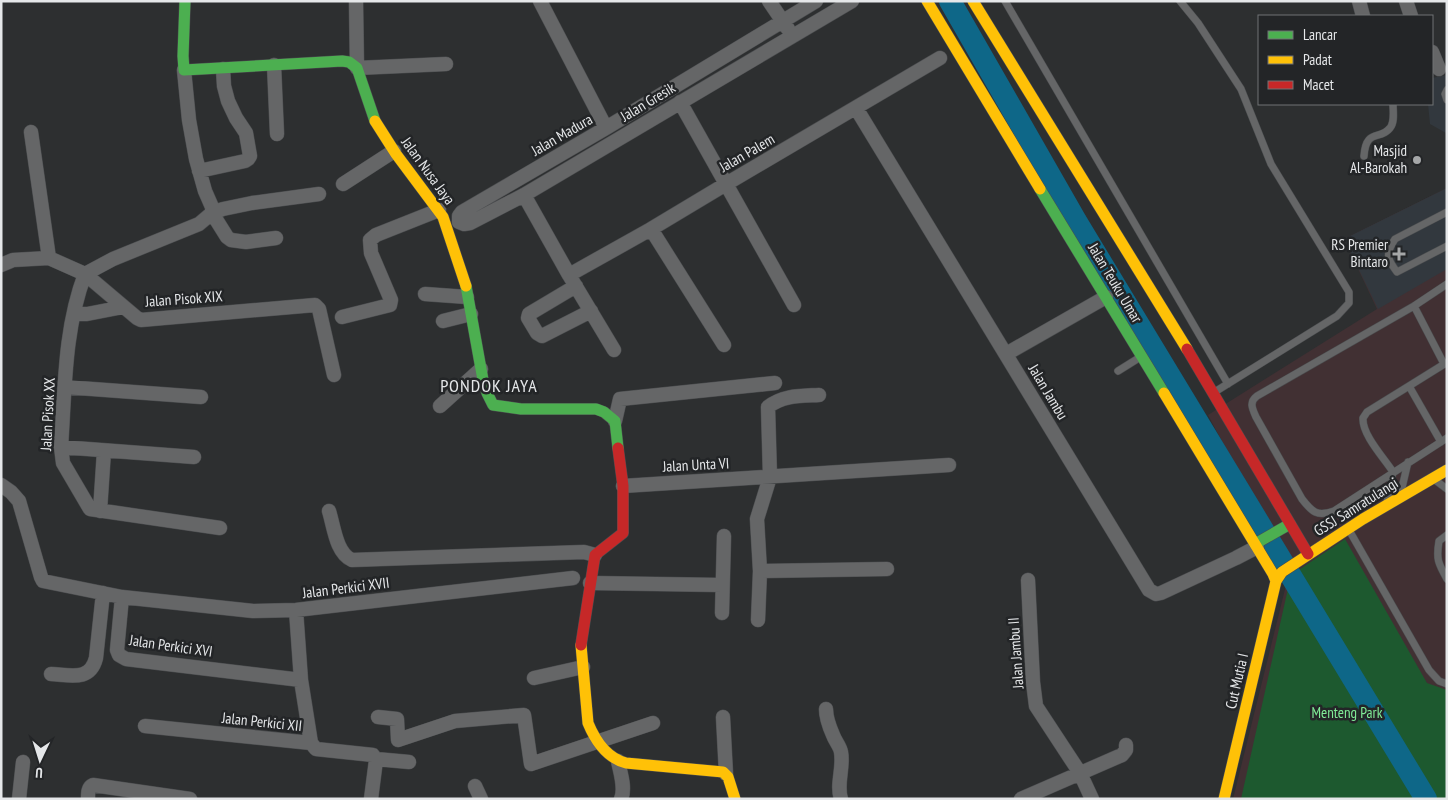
<svg xmlns="http://www.w3.org/2000/svg" width="1448" height="800" font-family="'PT Sans Narrow',sans-serif">
  <style>
    .commercial { fill: #413033 }
    .built { fill: #32383e }
    .green { fill: #1d592f }
    .lines { fill: none; stroke-linecap: round; stroke-linejoin: round }
    .river { stroke: #0e6788; stroke-width: 22 }
    .lane-casing { stroke: #4b4d4f; stroke-width: 8 }
    .street-casing { stroke: #4b4d4f; stroke-width: 15 }
    .fast-casing { stroke: #4b4d4f; stroke-width: 12 }
    .slow-casing { stroke: #4b4d4f; stroke-width: 12 }
    .jam-casing { stroke: #4b4d4f; stroke-width: 12 }
    .lane { stroke: #656667; stroke-width: 7 }
    .street { stroke: #656667; stroke-width: 14 }
    .fast { stroke: #4caf50; stroke-width: 11 }
    .slow { stroke: #ffc107; stroke-width: 11 }
    .jam { stroke: #c62828; stroke-width: 11 }
    .poi-dot { fill: #a5a7a8; stroke: #232527; stroke-width: 2 }
    .labels { text-anchor: middle; stroke-width: 5; stroke-linejoin: round; paint-order: stroke }
    .street-label { font-size: 15px; fill: #e5e7e9; stroke: #232527 }
    .poi-label { font-size: 15px; fill: #e5e7e9; stroke: #232527; text-anchor: end }
    .park-label { font-size: 15px; fill: #80eb97; stroke: #232527 }
    .quarter-label { font-size: 18px; letter-spacing: 1px; fill: #e5e7e9; stroke: #232527 }
  </style>
  <rect width="100%" height="100%" fill="#2d2f30"/>
  <path class="commercial" d="M1447 188V799H1233L1290 569 1208 415 1377 309 1344 239Z"/>
  <path class="built" d="M1447 75V137L1446 133 1430 124 1428 104H1432V78Z
    M1447 188V269L1378 309 1344 239Z"/>
  <path class="green" d="M1345 539 1427 683 1447 690V799H1241L1291 575Z"/>
  <g class="lines">
    <path class="river" d="M950 1 1076 221 1426 799"/>
    <defs>
      <path id="lane" d="M1005 1 1228 384
        M1180 1 1198 23 1241 89 1271 164 1349 292V303L1337 316 1213 393
        M1447 90 1445 94 1447 100
        M1364 156C1366 128 1380 141 1390 128 1395 122 1393 111 1393 104
        M1447 212 1395 239C1385 254 1387 259 1397 272L1447 246
        M1447 284 1414 306 1257 396C1249 402 1252 408 1256 417L1302 499C1312 512 1317 517 1334 511L1447 438
        M1414 306 1444 364
        M1118 371 1142 356
        M1409 386 1446 363
        M1435 480 1447 489
        M1401 492 1408 462
        M1387 502 1393 472C1384 458 1362 435 1363 418L1367 412 1409 386 1441 442
        M1349 530 1429 670 1439 681 1447 684
        M1447 535 1439 541C1436 559 1438 563 1447 579"/>
      <path id="street" d="M356 1 357 68 446 64
        M540 1 606 128
        M769 1 788 29
        M816 1 606 128 462 212 459 216V222L464 224 470 223 524 195 852 1
        M1359 1 1363 16
        M1406 1 1411 16
        M1432 52 1439 69
        M274 65 277 134
        M184 70 189 120 196 159 205 191 212 207V213L227 237 231 240 246 242 276 238
        M680 102 794 305
        M856 108 1149 590 1156 594 1161 593 1236 558 1257 547
        M31 132 49 258
        M199 171 245 161 248 159 250 156 246 133 236 118 228 101 224 86 223 69
        M343 184 394 151
        M524 195 569 275 614 350
        M651 229 724 345
        M1 265 13 260 49 258 85 274 137 318 141 320 315 305 319 309 334 375
        M85 274C64 329 65 390 61 447L63 463 90 509 220 528
        M85 274 113 259 199 224 212 213 223 209 252 203 319 194
        M569 275 651 229 726 184 940 58
        M576 286 529 314 528 318 537 333 542 336 591 311
        M425 294 467 297
        M74 314H87L123 307
        M342 317 390 305 391 300 371 253 370 240 376 235 439 210
        M443 321 471 314
        M1006 354 1106 297
        M65 387 201 397
        M819 395C801 396 783 395 768 407L770 477 757 519 760 571 887 569
        M440 406 481 369
        M615 421 620 399 775 383
        M61 447 194 457
        M1 485 11 492 19 501 41 577 43 581 122 597 253 611 296 610 573 578
        M623 486 949 465
        M100 511 104 451
        M329 511C334 527 336 553 352 560L584 552 595 555
        M1028 580 1033 682 1036 706 1080 773 1092 799
        M590 583 722 585
        M122 597 117 650 119 655 126 659 301 680
        M296 610 301 680 311 743
        M722 613 724 536
        M758 620 760 571
        M51 674C70 675 90 682 96 658L103 593
        M534 678 583 667
        M826 709C826 718 829 726 833 735 835 741 840 746 841 752 844 768 836 784 841 799
        M378 717 397 719 398 740 455 721 524 715 531 764 653 723
        M723 717 726 774
        M145 726 311 743 316 749 373 755 376 760 371 799
        M376 759 409 762
        M618 761C620 772 626 788 621 799
        M475 786 481 799
        M19 799 23 762
        M88 799C88 793 88 787 93 785L190 799
        M1021 799 1122 755 1126 750V745"/>
      <path id="fast" d="M185 1 183 56 184 70 342 61 349 62 357 68 375 121
        M1040 189 1164 393
        M466 286 483 380 487 393 493 405 521 409H596L604 412 615 421 618 448
        M1255 544 1290 524"/>
      <path id="slow" d="M927 1 1040 189
        M973 1 1187 349
        M375 121 396 154 443 217 466 286
        M1164 393 1273 574 1276 581
        M581 645 588 723C595 740 607 758 626 763L723 772 728 777 735 799
        M1224 799 1276 581 1282 572 1363 519 1447 470"/>
      <path id="jam" d="M1187 349 1308 554
        M581 645 595 555 623 533V486L618 448"/>
    </defs>
    <use href="#lane" class="lane-casing"/>
    <use href="#street" class="street-casing"/>
    <use href="#fast" class="fast-casing"/>
    <use href="#slow" class="slow-casing"/>
    <use href="#jam" class="jam-casing"/>
    <use href="#lane" class="lane"/>
    <use href="#street" class="street"/>
    <use href="#fast" class="fast"/>
    <use href="#slow" class="slow"/>
    <use href="#jam" class="jam"/>
  </g>
  <g class="poi-dot">
    <circle cx="1417" cy="160" r="5"/>
    <path d="M1396.5 246.5h5v5h5v5h-5v5h-5v-5h-5v-5h5z"/>
  </g>
  <g class="labels">
    <g class="street-label">
      <text transform="translate(648 102) rotate(-31)" y="5">Jalan Gresik</text>
      <text transform="translate(562 135) rotate(-30)" y="5">Jalan Madura</text>
      <text transform="translate(747 153) rotate(-30)" y="5">Jalan Palem</text>
      <text transform="translate(428 171) rotate(54)" y="5">Jalan Nusa Jaya</text>
      <text transform="translate(1115 283) rotate(59)" y="5">Jalan Teuku Umar</text>
      <text transform="translate(184 299) rotate(-4)" y="5">Jalan Pisok XIX</text>
      <text transform="translate(1048 392) rotate(59)" y="5">Jalan Jambu</text>
      <text transform="translate(48 414) rotate(-87)" y="5">Jalan Pisok XX</text>
      <text transform="translate(696 465) rotate(-3)" y="5">Jalan Unta VI</text>
      <text transform="translate(1356 507) rotate(-32)" y="5">GSSJ Samratulangi</text>
      <text transform="translate(346 588) rotate(-7)" y="5">Jalan Perkici XVII</text>
      <text transform="translate(171 646) rotate(8)" y="5">Jalan Perkici XVI</text>
      <text transform="translate(1016 653) rotate(-94)" y="5">Jalan Jambu II</text>
      <text transform="translate(1237 681) rotate(-77)" y="5">Cut Mutia I</text>
      <text transform="translate(262 722) rotate(6)" y="5">Jalan Perkici XII</text>
    </g>
    <g class="poi-label">
      <text x="1407" y="156">Masjid<tspan x="1407" dy="17">Al-Barokah</tspan></text>
      <text x="1388" y="250">RS Premier<tspan x="1388" dy="17">Bintaro</tspan></text>
    </g>
    <g class="park-label">
      <text x="1347" y="718">Menteng Park</text>
    </g>
    <g class="quarter-label">
      <text x="489" y="392">PONDOK JAYA</text>
    </g>
  </g>
  <rect width="1448" height="800" fill="none" stroke="#e5e7e9" stroke-width="5"/>
  <rect x="1258" y="15" width="175" height="90" fill="#232527" stroke="#717375"/>
  <rect x="1268" y="31" width="25" height="8" fill="#4caf50" stroke="#717375"/>
  <text x="1303" y="40" font-size="15" fill="#e5e7e9">Lancar</text>
  <rect x="1268" y="56" width="25" height="8" fill="#ffc107" stroke="#717375"/>
  <text x="1303" y="65" font-size="15" fill="#e5e7e9">Padat</text>
  <rect x="1268" y="81" width="25" height="8" fill="#c62828" stroke="#717375"/>
  <text x="1303" y="90" font-size="15" fill="#e5e7e9">Macet</text>
  <g transform="translate(40 760) rotate(184)" stroke="#232527" stroke-width="4" paint-order="stroke">
  <path d="M0-4L9 19L0 12L-9 19Z" fill="#e5e7e9"/>
  <text y="-8" font-size="14" font-weight="bold" text-anchor="middle" fill="#e5e7e9">U</text>
  </g>
</svg>
